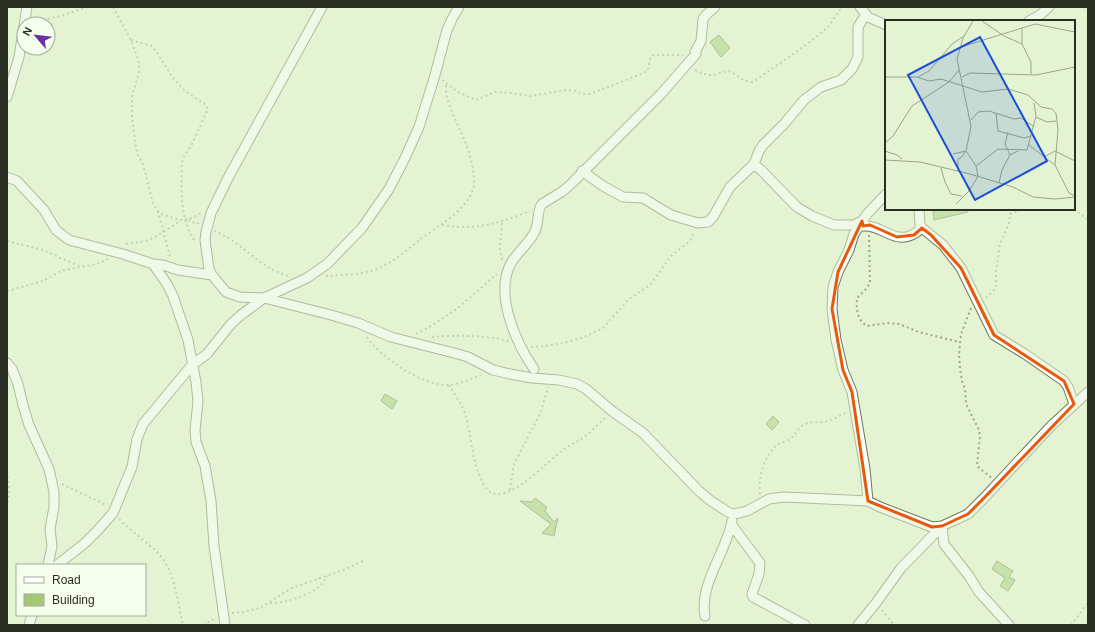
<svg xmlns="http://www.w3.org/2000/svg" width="1095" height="632" font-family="Arial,sans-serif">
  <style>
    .building { fill: #a3c976; stroke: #6f7d60 }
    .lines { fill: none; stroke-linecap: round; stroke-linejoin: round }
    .minor-casing { stroke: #6b795b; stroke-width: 11 }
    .path { stroke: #9ba88e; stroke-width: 2; stroke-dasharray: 2 3; stroke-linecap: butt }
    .minor { stroke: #fff; stroke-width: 9 }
    .marked { fill: none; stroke: #e8590c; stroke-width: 3; stroke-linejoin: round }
    .inset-road { fill: none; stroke: #99a58c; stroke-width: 1 }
    .view { fill: #1d4ed8; fill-opacity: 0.15; stroke: #1d4ed8; stroke-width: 2 }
    .inset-edge { fill: none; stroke: #282e21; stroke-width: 2 }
  </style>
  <rect width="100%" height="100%" fill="#e4f4d3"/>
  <path class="building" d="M719 35 730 48 721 57 710 42Z
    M944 209H968V212L934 220 933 211Z
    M385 394 397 401 392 409 381 401Z
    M773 416 779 422 772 430 766 424Z
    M535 498 547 507 545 511 554 522 558 518 554 536 542 533 551 524 520 501 532 502Z
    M997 561 1013 571 1009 577 1015 580 1008 591 1000 586 1005 578 992 569Z"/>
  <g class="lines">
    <defs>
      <path id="minor" d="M860 7 868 17 886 25
        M1029 21 1040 15 1049 7
        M7 97 19 57 27 7
        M754 163 755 165 761 170 797 207 812 216 834 225H854L862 221 863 226C885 224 897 251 922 228
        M582 171 603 186 623 197 643 198 671 215 698 223 708 222 713 217 730 187 754 164 759 151 763 145 784 124 804 100 821 87 841 80 852 69 858 57V27L866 14
        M7 177 17 181 44 210 56 230 69 240 123 254 153 264 163 265 178 270 212 275 226 292 240 297 264 298 331 315 358 323 391 337 458 354 468 357 493 370 510 374 532 378 559 380 577 384 586 389 612 411 643 433 699 491 711 501 728 512 733 514 739 513 747 511 769 499 784 497 868 501 880 507 932 527 942 526 944 544 969 576 979 592 1009 625
        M919 209 920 225 922 228 943 245 961 268 994 335 1025 354 1064 381 1068 387 1074 404
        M153 264 167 284 173 296 188 340 196 382 198 401 195 430 196 442 205 466 211 501 214 546 225 625
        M212 275 209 269 205 240 206 232 211 213 228 178 322 7
        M7 363 12 369 18 384 23 405 29 425 49 469 54 492V507L50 529 52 546 48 565
        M534 369C516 343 495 296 510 265 516 253 528 245 534 233 540 224 536 211 542 204L563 191 572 183 661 94 696 54 695 52 701 41 703 19 706 15 715 7
        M868 501 865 469 852 392 843 370 836 340 832 309 833 287 838 272 849 250 854 234 867 214 886 194
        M731 524 760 563 759 574 752 594 753 597 805 625
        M57 565 85 543 98 530 113 513 132 467 137 439 143 424 192 365 207 354 231 324 241 315 264 298 307 278 327 264 362 228 389 189 405 158 419 127 435 75 447 30 453 17 459 7
        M705 616C699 584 726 553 732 521
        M29 625 32 615
        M858 625 876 603 901 568 942 526 968 514 984 498 1051 426 1088 392"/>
    </defs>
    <use href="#minor" class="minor-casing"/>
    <path class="path" d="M113 7 131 40 139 62V73L132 96V118L137 154 143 164 153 203 157 210 163 215 181 220 193 218 201 213
      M1083 7 1088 10
      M33 22 61 16 87 7
      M131 40 152 46 156 51 173 78 185 91 206 105 208 109 191 146 183 158 182 163C181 189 180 217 193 239H196
      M695 70C713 79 711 74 729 71 738 75 743 82 753 82L806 45 821 33 828 27 842 7
      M442 80 458 92 476 100 495 92 511 93 530 96 566 90 575 91 583 94H590L644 73 648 70 650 59 653 55H683
      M1074 209 1088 220
      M158 211 170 257
      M188 220 197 224 199 223
      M442 225C475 231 500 223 530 211
      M214 231C243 242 258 268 289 276
      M869 235 870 282 867 288 857 298C856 309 857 320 867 326L887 323 899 324 919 332 959 342
      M7 241 43 250 81 267
      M126 244C133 242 138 243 145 241 156 238 171 227 181 220
      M502 260 500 248 502 222
      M326 276C342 275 361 275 377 269 394 262 408 249 422 238 438 226 475 205 474 182 473 149 458 130 448 101 446 96 446 89 446 83
      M7 291 43 281 61 271 70 269 97 264 108 259
      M986 298 995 289 996 286V272L1000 244 1009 223 1010 214 1023 209
      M971 308 961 334 959 354 960 369 962 381 965 389 966 404 979 430 980 436 977 465 979 468 992 478
      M416 334 431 326 458 308 497 274
      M367 337C380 357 424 387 449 385 456 385 474 378 481 375
      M432 337C458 335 484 335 509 341
      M531 347 545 346 564 343 584 337 603 328 629 299 650 285 671 256 690 241 694 232
      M449 385C454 394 462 404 465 414 472 435 471 458 481 479 484 487 489 494 498 494 518 494 547 462 563 450 570 445 577 442 584 437 592 431 599 423 606 417
      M7 471 9 488 7 510
      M62 484 106 505
      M510 490 514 464 541 412 548 387
      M760 494C758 478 764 453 779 444 783 442 787 441 790 439 796 435 798 427 805 424 811 421 818 423 824 422 832 420 839 416 847 412
      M119 519C131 531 146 541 158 553 176 572 177 601 183 625
      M270 603C285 603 303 597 316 589 321 586 324 581 327 576
      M882 610 894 625
      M232 613 244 612 260 608 292 588 346 569 363 561
      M203 625 214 619
      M1071 625 1088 603"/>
    <use href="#minor" class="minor"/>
  </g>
  <path d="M0 0H1095V632H0ZM862 221 863 226 870 225 897 237 914 235 922 228 931 235 961 268 994 335 1064 381 1074 404 984 498 968 514 942 526 932 527 868 501 852 392 843 370 832 309 838 272Z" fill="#e4f4d3" fill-opacity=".55" fill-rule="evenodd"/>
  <path class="marked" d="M862 221 863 226 870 225 897 237 914 235 922 228 931 235 961 268 994 335 1064 381 1074 404 984 498 968 514 942 526 932 527 868 501 852 392 843 370 832 309 838 272Z"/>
  <g transform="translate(885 20)">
    <rect width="190" height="190" fill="#e4f4d3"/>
    <path class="inset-road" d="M97 1 119 16 137 24M137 8V24L146 42V54M76 27 150 4 190 12M0 57H32L44 61 56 59 97 72 123 69 143 75 156 87 167 89 171 93 173 110 170 145 184 173 190 176M33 57 44 51 67 24 79 16M77 57 85 53 151 55 190 47M111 93 113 111 139 118 146 116M151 97 162 102 171 101M86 100 93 92 104 91 129 99 136 98 148 106M123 112 120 124 125 135M0 123 8 116 27 86 64 62 74 50M144 125 170 145M0 131 12 135 17 139M68 134 81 131M159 137 170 131 190 141M0 140 35 142 85 154 128 167 148 177 170 179 190 177M91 146 113 129 142 130 151 96 149 83M56 148 60 162 66 174 77 176M73 151V139L77 137 80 132M114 163 117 150 125 135 133 131M71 184 84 171 93 156 91 146 81 131 86 106 72 39 78 18 88 1"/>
    <path class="view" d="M95 17 162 141 90 180 23 55Z"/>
    <rect width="190" height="190" class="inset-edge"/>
  </g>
  <rect width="1095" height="632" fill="none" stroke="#282e21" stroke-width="16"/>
  <rect x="16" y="564" width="130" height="52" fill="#f5ffeb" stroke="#a3ab9a"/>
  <rect x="24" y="577" width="20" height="6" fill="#ffffff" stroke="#a3ab9a"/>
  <text x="52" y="584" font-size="12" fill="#282e21">Road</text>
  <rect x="24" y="594" width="20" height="12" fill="#a3c976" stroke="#a3ab9a"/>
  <text x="52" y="604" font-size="12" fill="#282e21">Building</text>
  <g transform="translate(36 36) rotate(298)"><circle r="19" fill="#f5ffeb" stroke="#a3ab9a"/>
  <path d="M0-3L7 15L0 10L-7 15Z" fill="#6c30a6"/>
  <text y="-6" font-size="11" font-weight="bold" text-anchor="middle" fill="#282e21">N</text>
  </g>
</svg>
